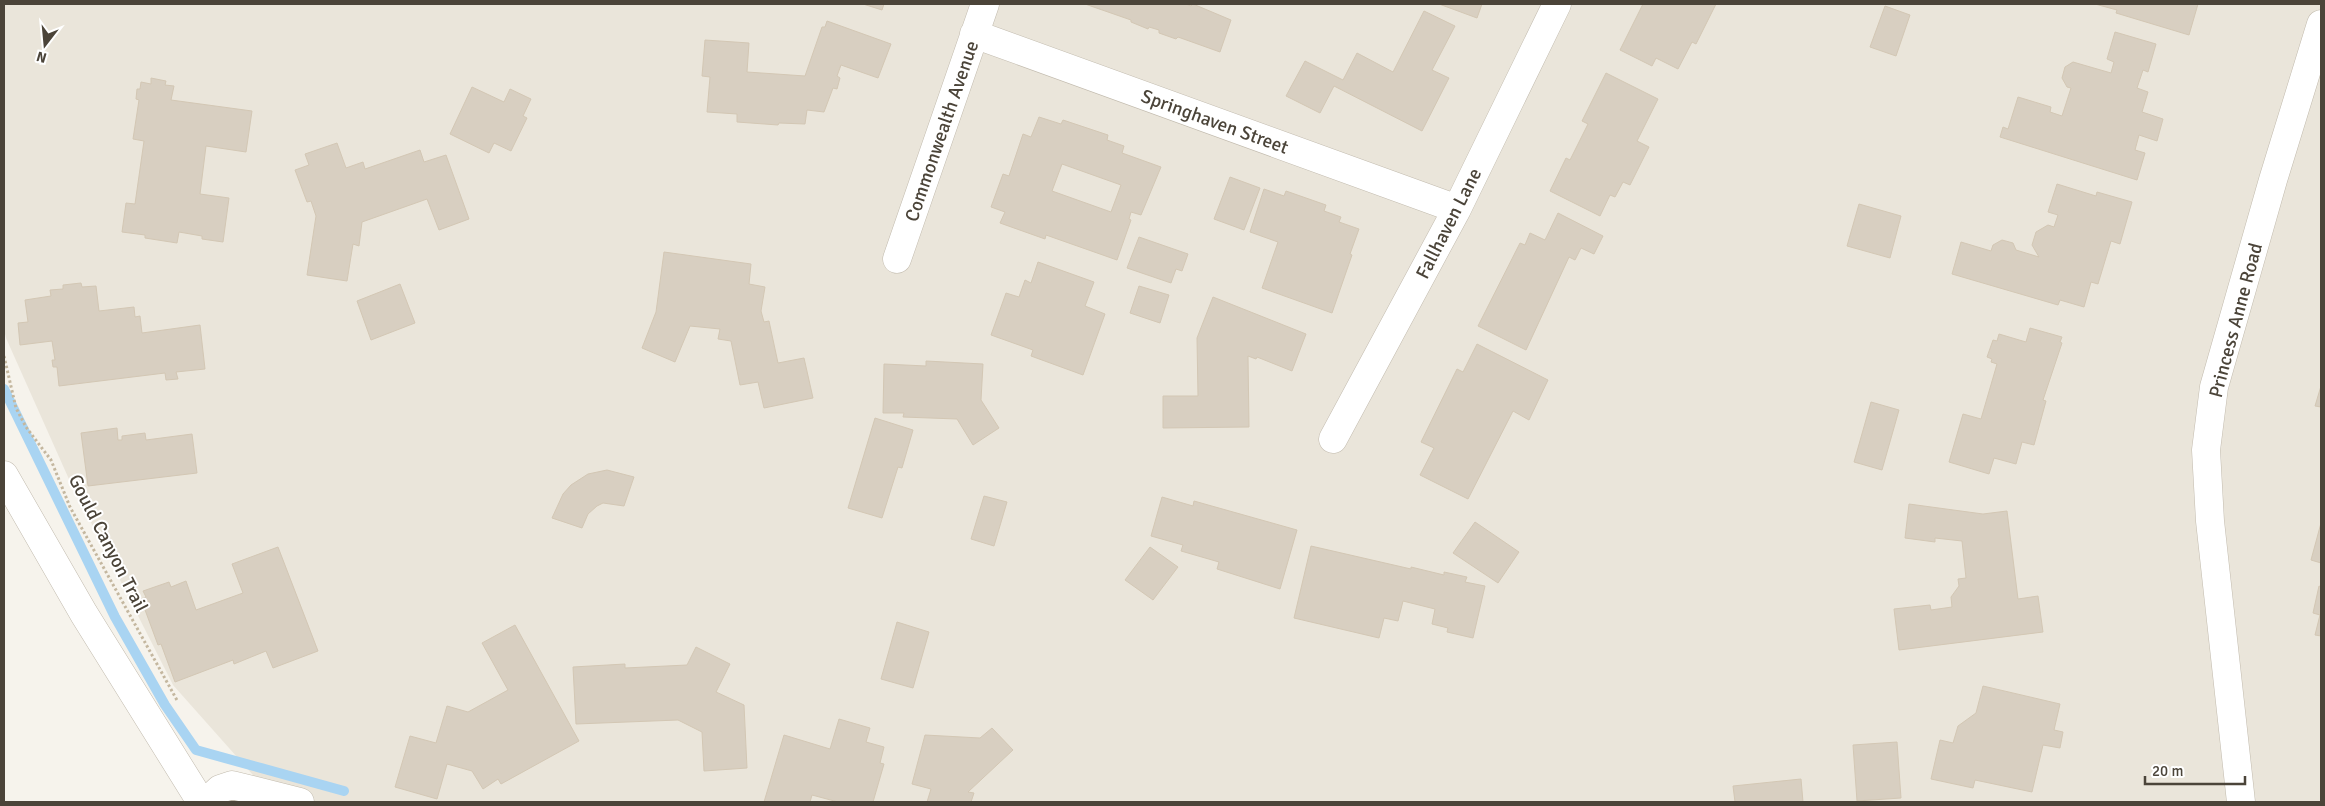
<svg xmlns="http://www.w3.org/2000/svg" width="2325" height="806" font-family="Signika,sans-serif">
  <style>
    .residential { fill: #eae5da }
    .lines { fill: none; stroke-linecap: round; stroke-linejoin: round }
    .stream { stroke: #a9d4f2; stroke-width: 10 }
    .building { fill: #d8cfc1; stroke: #d3c7b4; fill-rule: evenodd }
    .minor-casing { stroke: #c2bbae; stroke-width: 29 }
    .path { stroke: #c4b79f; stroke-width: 3; stroke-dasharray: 2.5 2.5; stroke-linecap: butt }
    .minor { stroke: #fff; stroke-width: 28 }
    .labels { text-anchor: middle; stroke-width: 4; stroke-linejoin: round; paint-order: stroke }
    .street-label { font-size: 19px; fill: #4b4439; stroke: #fff }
  </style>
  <rect width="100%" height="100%" fill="#f6f3ec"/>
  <path class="residential" d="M4 4H2321V802H277L173 685 68 477 6 338 4 330Z"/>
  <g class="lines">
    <path class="stream" d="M4 389 115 617 165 705 196 750 344 791"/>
  </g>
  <path class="building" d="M863 4H884L882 10Z
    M1085 4H1186L1191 6 1193 4 1231 20 1220 52 1178 37 1176 39 1159 33V30L1149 27 1148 29 1131 22V20Z
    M1439 4H1482L1477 18Z
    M1643 4H1716L1696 44 1692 42 1678 69 1656 58 1652 66 1620 50Z
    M2095 4H2198L2189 35 2116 13 2117 10Z
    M1885 6 1910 15 1896 56 1870 47Z
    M1424 11 1455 26 1432 70 1449 78 1422 131 1334 86 1320 113 1286 96 1305 61 1343 80 1357 53 1393 72Z
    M827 21 891 44 878 78 841 65 837 76 840 78 837 89 833 88 824 112 807 110 805 124 779 123 778 125 737 122V114L707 112 710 77 702 76 705 40 749 43 747 72 805 76 822 27H825Z
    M2115 32 2156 44 2148 72 2143 70 2137 88 2148 92 2142 112 2163 119 2157 141 2139 135 2135 150 2145 153 2137 180 2000 137 2003 127 2008 129 2018 97 2051 107 2050 112 2062 116 2071 88 2067 87 2062 78 2065 67 2073 62 2111 73 2114 62 2107 59Z
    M1606 73 1658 99 1637 141 1649 147 1630 185 1623 182 1615 197 1610 195 1600 216 1550 191 1566 158 1570 160 1588 124 1582 121Z
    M151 78 166 81 165 85 174 86 171 100 252 111 246 152 206 146 200 194 229 198 223 242 202 239V236L179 232 177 243 145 238V235L122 232 126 203 135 204 144 141 133 139 139 100 136 99 137 89H140L141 82 151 84Z
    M472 87 504 102 510 89 531 99 523 116 527 118 511 151 494 143 489 153 450 134Z
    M1039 117 1061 124 1063 120 1108 135 1107 140 1124 146 1122 153 1161 167 1141 215 1131 212 1129 219 1131 220 1117 260 1046 235 1045 239 1000 223 1005 212 991 207 1003 174 1009 176 1023 134 1031 137ZM1062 164 1121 185 1111 212 1052 191Z
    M337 143 346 168 363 162 365 169 420 150 424 162 446 155 469 219 439 230 427 199 362 222 359 246 353 244 347 281 307 275 316 216 311 201 307 202 295 170 309 165 305 154Z
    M1230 177 1260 188 1244 230 1214 219Z
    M2057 184 2096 196 2097 192 2132 202 2120 244 2111 241 2098 284 2091 282 2084 307 2060 300 2058 305 1952 274 1961 242 1991 251 1993 245 2002 240 2013 243 2016 250 2039 257 2032 245 2036 232 2048 225 2054 227 2058 215 2048 212Z
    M1264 189 1284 196 1286 191 1326 205 1324 211 1341 217 1339 222 1359 229 1350 254 1352 255 1332 313 1262 288 1278 242 1250 232Z
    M1859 204 1901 216 1890 258 1847 246Z
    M1558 213 1603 236 1594 254 1581 248 1575 260 1569 257 1526 350 1478 326 1520 243 1525 245 1530 233 1545 240Z
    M1139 237 1188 254 1182 271 1176 269 1171 283 1127 268Z
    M664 252 751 264 749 284 765 287 761 311 764 322 769 321 778 363 804 358 813 398 764 408 758 382 740 385 731 341 718 339 720 329 690 326 675 362 642 348 656 312Z
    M1038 262 1094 282 1085 306 1105 314 1083 375 1031 356 1033 350 991 335 1006 293 1019 297 1025 280 1031 283Z
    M81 283 82 287 96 286 99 311 134 307 135 317 140 316 142 333 200 325 205 369 176 372 178 379 166 380 165 373 59 386 57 367H53L52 360H55L52 341 20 345 18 323 28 322 25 300 51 296 50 290 63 289V285Z
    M400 284 415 323 371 340 357 301Z
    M1139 286 1169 295 1160 323 1130 313Z
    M1213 297 1306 334 1292 371 1257 357 1256 359 1248 356 1249 427 1163 428V396H1198L1197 338Z
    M2030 328 2062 337 2060 342 2062 343 2043 400 2046 401 2034 445 2022 442 2016 464 1994 458 1989 474 1949 462 1963 414 1981 419 1997 364 1991 362 1992 359 1987 357 1993 340 1997 341 1999 334 2026 342Z
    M1477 344 1548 380 1529 420 1513 411 1468 499 1420 475 1434 448 1421 442 1457 369 1463 372Z
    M926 361 983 364 981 400 999 428 973 445 957 419 903 417 904 413H883L884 364 926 366Z
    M2321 386V407L2315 406Z
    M1871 402 1899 410 1882 470 1854 462Z
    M875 418 913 430 902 468 898 467 882 518 848 508Z
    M117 428 118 440H122V436L145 433 146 440 192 434 197 473 88 486 81 433Z
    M607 470 634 477 624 506 603 503 597 506 588 514 582 528 552 518 563 494 571 485 588 474Z
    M984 496 1007 502 994 546 971 539Z
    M1162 497 1193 506 1194 501 1297 530 1280 589 1217 569 1219 562 1181 551 1183 545 1151 536Z
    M1909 504 1983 514 2007 511 2018 599 2038 596 2043 632 1899 650 1894 609 1930 605 1931 610 1952 607 1951 597 1959 586 1958 579 1966 578 1962 541 1935 538V542L1905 538Z
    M1475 522 1519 552 1498 583 1453 553Z
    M2321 523V563L2311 560Z
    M1311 546 1411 569V567L1444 575V572L1467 577 1465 582 1485 586 1473 638 1447 632 1448 628 1432 624 1435 609 1403 601 1398 621 1384 618 1379 638 1294 618Z
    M278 547 318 651 273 668 266 651 234 664 233 660 175 682 161 644 158 645 141 599 146 597 143 591 169 582 171 587 186 581 196 610 243 593 232 564Z
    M1150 547 1178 567 1153 600 1125 580Z
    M2319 586 2321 587V636L2315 635 2320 615 2313 613Z
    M897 622 929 632 913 688 881 679Z
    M515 625 579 741 501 784 498 779 483 789 472 771 447 764 437 799 395 787 410 736 436 743 447 706 468 712 508 690 482 643Z
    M696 647 730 664 716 692 744 705 747 768 704 771 702 732 678 720 576 724 573 667 625 664V668L687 665Z
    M1983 686 2060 704 2054 730 2063 732 2060 748 2043 745 2032 792 1975 780 1973 788 1931 779 1940 740 1953 743 1958 726 1976 713Z
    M839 719 870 728 866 742 884 747 880 763 884 764 873 802H838L812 795 810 802H764L784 735 830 749Z
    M992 728 1013 750 968 792 974 793 971 802H927L931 789 912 784 925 735 980 738Z
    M1897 742 1901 798 1857 801 1853 745Z
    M1801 779 1803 802H1735L1733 786Z"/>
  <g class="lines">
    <defs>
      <path id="minor" d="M974 34 1457 209
        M897 259 985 4
        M1333 439 1457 209 1557 4
        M4 475 84 614 201 802
        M206 802 220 789 232 785 300 802
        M2241 802 2210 521 2206 450 2214 387 2273 180 2321 24"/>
    </defs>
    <use href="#minor" class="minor-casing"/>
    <path class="path" d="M4 356 16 408 26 427 51 460 70 507 178 702"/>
    <use href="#minor" class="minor"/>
  </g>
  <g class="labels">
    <g class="street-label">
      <text transform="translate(1215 121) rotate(20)" y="7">Springhaven Street</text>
      <text transform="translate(941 131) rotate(-71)" y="7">Commonwealth Avenue</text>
      <text transform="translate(1448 223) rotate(-63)" y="7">Fallhaven Lane</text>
      <text transform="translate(2235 320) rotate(-75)" y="7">Princess Anne Road</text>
      <text transform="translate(109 543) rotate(63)" y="7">Gould Canyon Trail</text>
    </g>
  </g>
  <rect width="2325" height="806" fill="none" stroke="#4b4439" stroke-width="10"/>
  <g transform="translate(45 45) rotate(196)" stroke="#ffffff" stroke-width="4" paint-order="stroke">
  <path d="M0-4L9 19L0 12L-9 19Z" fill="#4b4439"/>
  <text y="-8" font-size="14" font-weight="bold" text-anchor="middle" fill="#4b4439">N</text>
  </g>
  <path d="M2145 776v8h100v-8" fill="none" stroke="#4b4439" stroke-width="2.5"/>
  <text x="2152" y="776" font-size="15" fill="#4b4439" stroke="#ffffff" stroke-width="4" paint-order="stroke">20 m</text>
</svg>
